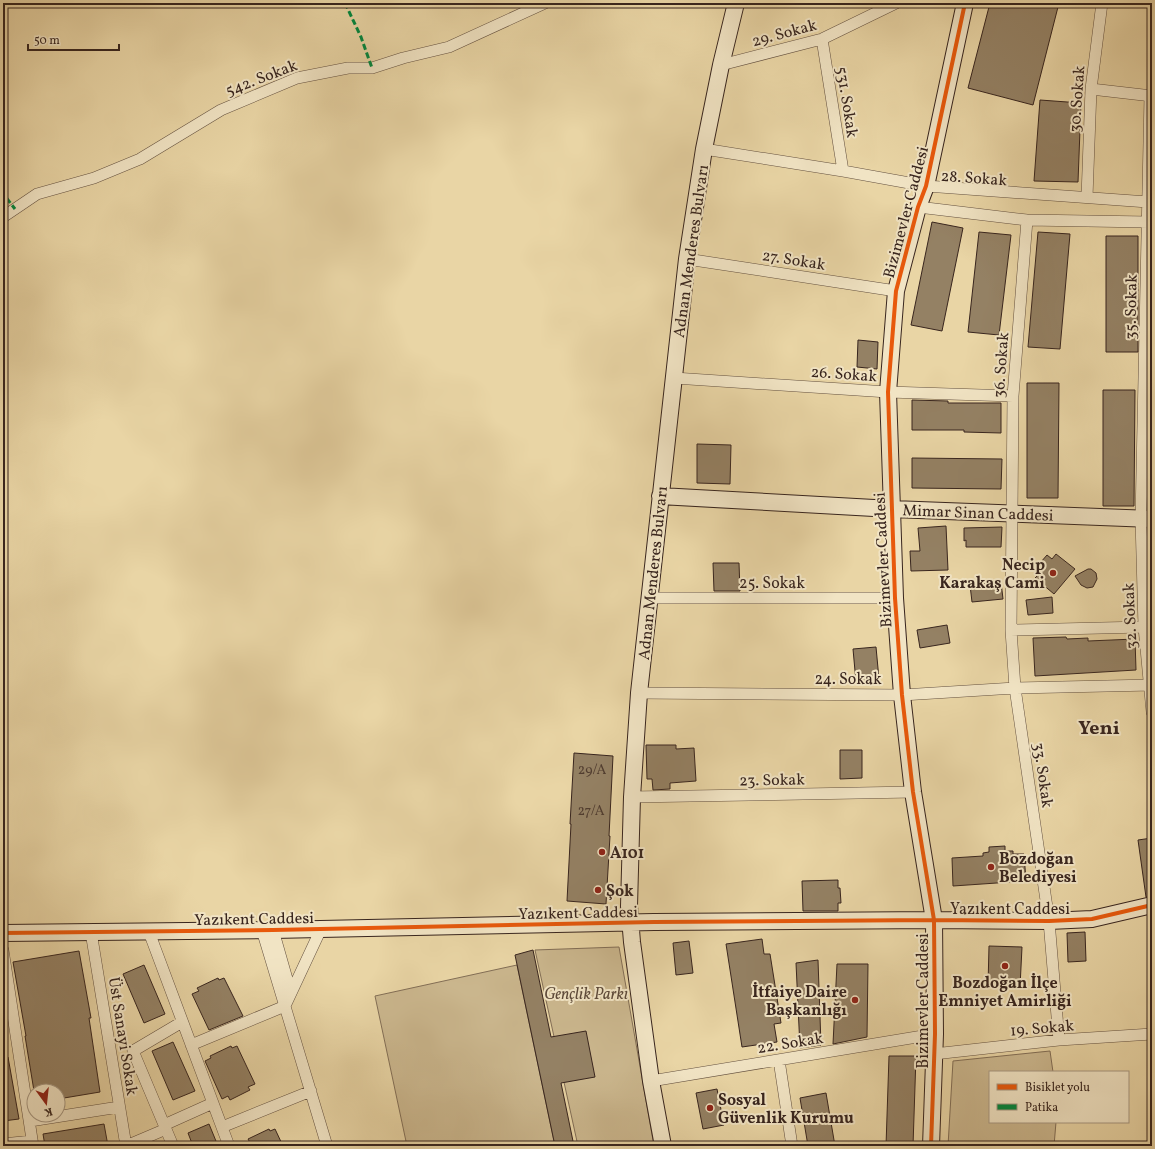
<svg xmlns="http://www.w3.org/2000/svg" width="1155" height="1149" font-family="Vollkorn,serif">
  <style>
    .green { fill: #cbb78e; stroke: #826e56 }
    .building { fill: #948164; stroke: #38251e }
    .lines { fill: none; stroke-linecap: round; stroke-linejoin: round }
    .street-casing { stroke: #645140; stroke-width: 12 }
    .secondary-casing { stroke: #38251e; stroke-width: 18 }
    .street { stroke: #f1e4c4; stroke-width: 11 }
    .secondary { stroke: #f1e4c4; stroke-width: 16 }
    .quiet { stroke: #00873e; stroke-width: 3; stroke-dasharray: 6 3; stroke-linecap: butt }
    .cycleway-casing { stroke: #f1e4c4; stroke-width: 6 }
    .cycleway { stroke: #e8590c; stroke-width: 4 }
    .poi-dot { fill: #8f2418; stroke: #f1e4c4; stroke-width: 1.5 }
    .labels { text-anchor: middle; stroke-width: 4; stroke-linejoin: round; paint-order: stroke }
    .number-label { font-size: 14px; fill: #4f3c30 }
    .street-label { font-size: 16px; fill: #38251e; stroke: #f1e4c4 }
    .poi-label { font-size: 16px; font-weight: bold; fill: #38251e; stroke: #f1e4c4; text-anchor: start }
    .park-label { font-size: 16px; font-style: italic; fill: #5d4a3a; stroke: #f1e4c4 }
    .district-label { font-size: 20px; font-weight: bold; fill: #38251e; stroke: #f1e4c4 }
  </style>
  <rect width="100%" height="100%" fill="#e9d5a5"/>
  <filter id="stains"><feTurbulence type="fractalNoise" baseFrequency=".005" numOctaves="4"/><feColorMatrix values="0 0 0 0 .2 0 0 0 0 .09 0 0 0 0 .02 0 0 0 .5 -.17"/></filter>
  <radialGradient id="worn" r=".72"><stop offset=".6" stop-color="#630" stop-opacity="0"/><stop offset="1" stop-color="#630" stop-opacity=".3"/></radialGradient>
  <path class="green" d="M619 947 654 1146H578L535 950Z
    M517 965 555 1146H407L375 996Z
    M1050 1051 1053 1072H990V1122H1056L1054 1146H948L953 1061Z"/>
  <path class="building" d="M990 3H1059L1033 105 968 88Z
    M1040 100 1081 103 1078 182 1034 181Z
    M932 222 963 228 942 331 911 325Z
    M979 232 1011 235 999 335 968 332Z
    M1038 232 1070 234 1060 349 1028 347Z
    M1106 236H1138V352H1106Z
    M858 340 878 342 877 369 857 367Z
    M1027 383H1059L1058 498H1027Z
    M1103 390H1135L1134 506H1103Z
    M912 400 948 401V403H1001V433L964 432V430H912Z
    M697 444 731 445 730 484 697 483Z
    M912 458 1002 459 1001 489 912 488Z
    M946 526 948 570 911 571 910 551H920L918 528Z
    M1002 527 1001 547H966V540L964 541V528Z
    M1056 554 1075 569 1054 594 1035 578 1039 574 1034 570 1047 555 1052 559Z
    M713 563H739L740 591H714Z
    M1088 569H1091L1096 573 1097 579 1093 587 1087 588 1081 585 1075 576Z
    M1001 582 1003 599 972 602 970 585Z
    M1052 597 1053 613 1028 615 1026 600Z
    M947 625 950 643 920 648 917 630Z
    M1066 637 1067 639 1088 638V641L1135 639 1136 670 1035 676 1033 638Z
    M876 647 879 679 856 682 853 649Z
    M646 745H676V749L694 748 696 781 670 783V789L653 790 652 779H647Z
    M840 750H862V778L840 779Z
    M574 753 613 756 609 836H610L606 904 567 901 571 824H570Z
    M1152 838V896L1146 897 1138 840Z
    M1005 846V851H1013V854H1024L1026 881 953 886 952 858 983 856V853L989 852V847Z
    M838 880V888H840L841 903H838V911H803L802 881Z
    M1085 932 1086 961 1068 962 1067 933Z
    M762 939 764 954H770L781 1023 774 1024 777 1042 742 1047 726 944Z
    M689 941 693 973 676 975 673 943Z
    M989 946 1022 947 1020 987 988 986Z
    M533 950 551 1037 586 1031 595 1077 561 1083 574 1146H555L515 955Z
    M79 951 91 1018H89L100 1092 58 1099V1091H34L25 1036H26L13 962Z
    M818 960 821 1045 800 1048 796 963Z
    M837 964H868L867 1037 833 1044Z
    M144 965 165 1014 144 1023 123 974Z
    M218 978 219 980 224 978 243 1016 209 1030 192 994 199 991 197 988Z
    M173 1042 195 1091 173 1100 152 1051Z
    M231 1046 232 1048 237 1046 255 1084 248 1087 250 1090 230 1100 228 1096 222 1099 205 1061 211 1058 210 1056Z
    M889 1056H916L913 1146H886Z
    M8 1057 19 1119 3 1121V1058Z
    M717 1089 724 1125 703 1129 696 1093Z
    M826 1093 835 1146H808L800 1098Z
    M104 1124 108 1146H45L43 1134Z
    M209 1124 218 1146H193L188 1133Z
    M269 1129 270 1131 275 1129 283 1146H252L248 1139Z"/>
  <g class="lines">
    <defs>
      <path id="street" d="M822 39 843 171
        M721 65 822 39 896 3
        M1091 89 1152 96
        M1150 96 1141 519 1144 627 1152 712
        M704 149 843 171 926 186 1148 202
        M1087 197 1091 89 1102 3
        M918 207 1027 220 1148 222
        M3 217 37 194 94 178 140 159 221 110 297 78 348 68H372L403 58 449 47 545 3
        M1027 220 1013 396 1011 630 1015 688 1049 921 1059 1040
        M687 259 896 291
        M674 378 888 392 1013 396
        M649 598H895
        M1011 630 1144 627
        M639 693 902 695 1015 688 1152 685
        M632 797 913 792
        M262 930 327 1146
        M273 930 291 993
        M91 932 126 1146
        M149 932 229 1146
        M3 950 33 1146
        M191 1045 285 1006 321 929
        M934 1054 1059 1040 1152 1034
        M779 1060 792 1146
        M651 1081 935 1034
        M30 1121 119 1107
        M164 1125 213 1103
        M222 1127 311 1091
        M3 1144 32 1141
        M126 1146 166 1129
        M173 1146 133 1051 182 1022"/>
      <path id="secondary" d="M660 496 892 509 1152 519
        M3 933 273 930 654 922 934 920 1049 921 1092 919 1152 905
        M663 1146 651 1081 632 942 629 906 632 797 639 693 687 259 704 149 721 65 736 3
        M931 1146 935 1034 934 920 913 792 902 695 895 598 888 392 896 291 918 207 926 186 965 3"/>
    </defs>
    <use href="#street" class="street-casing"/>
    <use href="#secondary" class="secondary-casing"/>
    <use href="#street" class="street"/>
    <use href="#secondary" class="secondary"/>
    <path class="quiet" d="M345 3 361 37 372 68
      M3 5 10 3
      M3 190 5 196 15 209"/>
    <defs>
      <path id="cycleway" d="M3 933 273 930 654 922 934 920 1049 921 1092 919 1152 905
        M931 1146 935 1034 934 920 913 792 902 695 895 598 888 392 896 291 918 207 926 186 965 3"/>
    </defs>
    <use href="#cycleway" class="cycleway-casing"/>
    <use href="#cycleway" class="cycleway"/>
  </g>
  <g class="poi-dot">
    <circle cx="1053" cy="573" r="4"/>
    <circle cx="602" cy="852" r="4"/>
    <circle cx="991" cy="867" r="4"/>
    <circle cx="598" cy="890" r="4"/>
    <circle cx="1005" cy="966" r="4"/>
    <circle cx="855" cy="1000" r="4"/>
    <circle cx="710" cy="1108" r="4"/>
  </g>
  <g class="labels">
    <g class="number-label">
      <text x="592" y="774">29/A</text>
      <text x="591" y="815">27/A</text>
    </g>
    <g class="street-label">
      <text transform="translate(784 32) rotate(-15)" y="6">29. Sokak</text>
      <text transform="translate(261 77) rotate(-21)" y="6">542. Sokak</text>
      <text transform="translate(1076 99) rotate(-86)" y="6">30. Sokak</text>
      <text transform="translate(848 102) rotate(81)" y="6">531. Sokak</text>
      <text transform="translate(974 177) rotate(4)" y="6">28. Sokak</text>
      <text transform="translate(905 212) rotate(-75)" y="6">Bizimevler Caddesi</text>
      <text transform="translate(690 251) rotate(-82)" y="6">Adnan Menderes Bulvarı</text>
      <text transform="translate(794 259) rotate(9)" y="6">27. Sokak</text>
      <text transform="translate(1130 307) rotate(-89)" y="6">35. Sokak</text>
      <text transform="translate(1000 365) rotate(-86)" y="6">36. Sokak</text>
      <text transform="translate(844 373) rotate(4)" y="6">26. Sokak</text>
      <text transform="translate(978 512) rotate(2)" y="6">Mimar Sinan Caddesi</text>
      <text transform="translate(882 560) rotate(-93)" y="6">Bizimevler Caddesi</text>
      <text transform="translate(652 573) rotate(-84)" y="6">Adnan Menderes Bulvarı</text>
      <text x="772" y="588">25. Sokak</text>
      <text transform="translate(1129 616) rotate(-93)" y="6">32. Sokak</text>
      <text x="848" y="684">24. Sokak</text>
      <text transform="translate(1044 775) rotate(82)" y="6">33. Sokak</text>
      <text transform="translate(772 779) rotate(-1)" y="6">23. Sokak</text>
      <text x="1010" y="914">Yazıkent Caddesi</text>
      <text transform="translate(578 912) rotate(-1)" y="6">Yazıkent Caddesi</text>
      <text transform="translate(254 918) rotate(-1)" y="6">Yazıkent Caddesi</text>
      <text transform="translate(922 1001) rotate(-90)" y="6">Bizimevler Caddesi</text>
      <text transform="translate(1042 1027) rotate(-5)" y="6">19. Sokak</text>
      <text transform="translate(124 1036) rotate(81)" y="6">Üst Sanayi Sokak</text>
      <text transform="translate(790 1042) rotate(-9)" y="6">22. Sokak</text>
    </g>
    <g class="poi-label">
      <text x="1045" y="570" text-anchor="end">Necip<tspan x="1045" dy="18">Karakaş Cami</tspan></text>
      <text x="610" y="858">A101</text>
      <text x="999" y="864">Bozdoğan<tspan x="999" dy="18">Belediyesi</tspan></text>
      <text x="606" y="896">Şok</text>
      <text x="1005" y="988" text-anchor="middle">Bozdoğan İlçe<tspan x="1005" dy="18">Emniyet Amirliği</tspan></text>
      <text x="847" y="997" text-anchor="end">İtfaiye Daire<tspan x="847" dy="18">Başkanlığı</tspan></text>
      <text x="718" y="1105">Sosyal<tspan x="718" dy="18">Güvenlik Kurumu</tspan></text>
    </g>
    <g class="park-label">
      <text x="586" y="999">Gençlik Parkı</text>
    </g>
    <g class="district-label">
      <text x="1099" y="734">Yeni</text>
    </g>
  </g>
  <rect width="1155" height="1149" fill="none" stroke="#e9d5a5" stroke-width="16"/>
  <rect x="4" y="4" width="1147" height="1141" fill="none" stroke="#38251e" stroke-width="2"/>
  <rect x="8" y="8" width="1139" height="1133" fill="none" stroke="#38251e"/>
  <rect x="989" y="1071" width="140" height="52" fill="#f1e4c4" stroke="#a79882"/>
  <rect x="997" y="1084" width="20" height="6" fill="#e8590c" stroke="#a79882"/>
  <text x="1025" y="1091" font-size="12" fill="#38251e">Bisiklet yolu</text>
  <rect x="997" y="1104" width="20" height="6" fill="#00873e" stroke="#a79882"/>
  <text x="1025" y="1111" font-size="12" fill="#38251e">Patika</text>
  <g transform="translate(46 1103) rotate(165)"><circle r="19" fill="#f1e4c4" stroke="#a79882"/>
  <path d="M0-3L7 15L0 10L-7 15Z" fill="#8f2418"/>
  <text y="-6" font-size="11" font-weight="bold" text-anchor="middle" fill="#38251e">K</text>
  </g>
  <path d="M28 44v6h91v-6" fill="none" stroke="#38251e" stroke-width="2"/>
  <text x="34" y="44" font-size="12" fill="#38251e" stroke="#f1e4c4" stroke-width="3" paint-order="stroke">50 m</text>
  <rect width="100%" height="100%" filter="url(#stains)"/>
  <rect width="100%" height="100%" fill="url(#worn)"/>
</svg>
